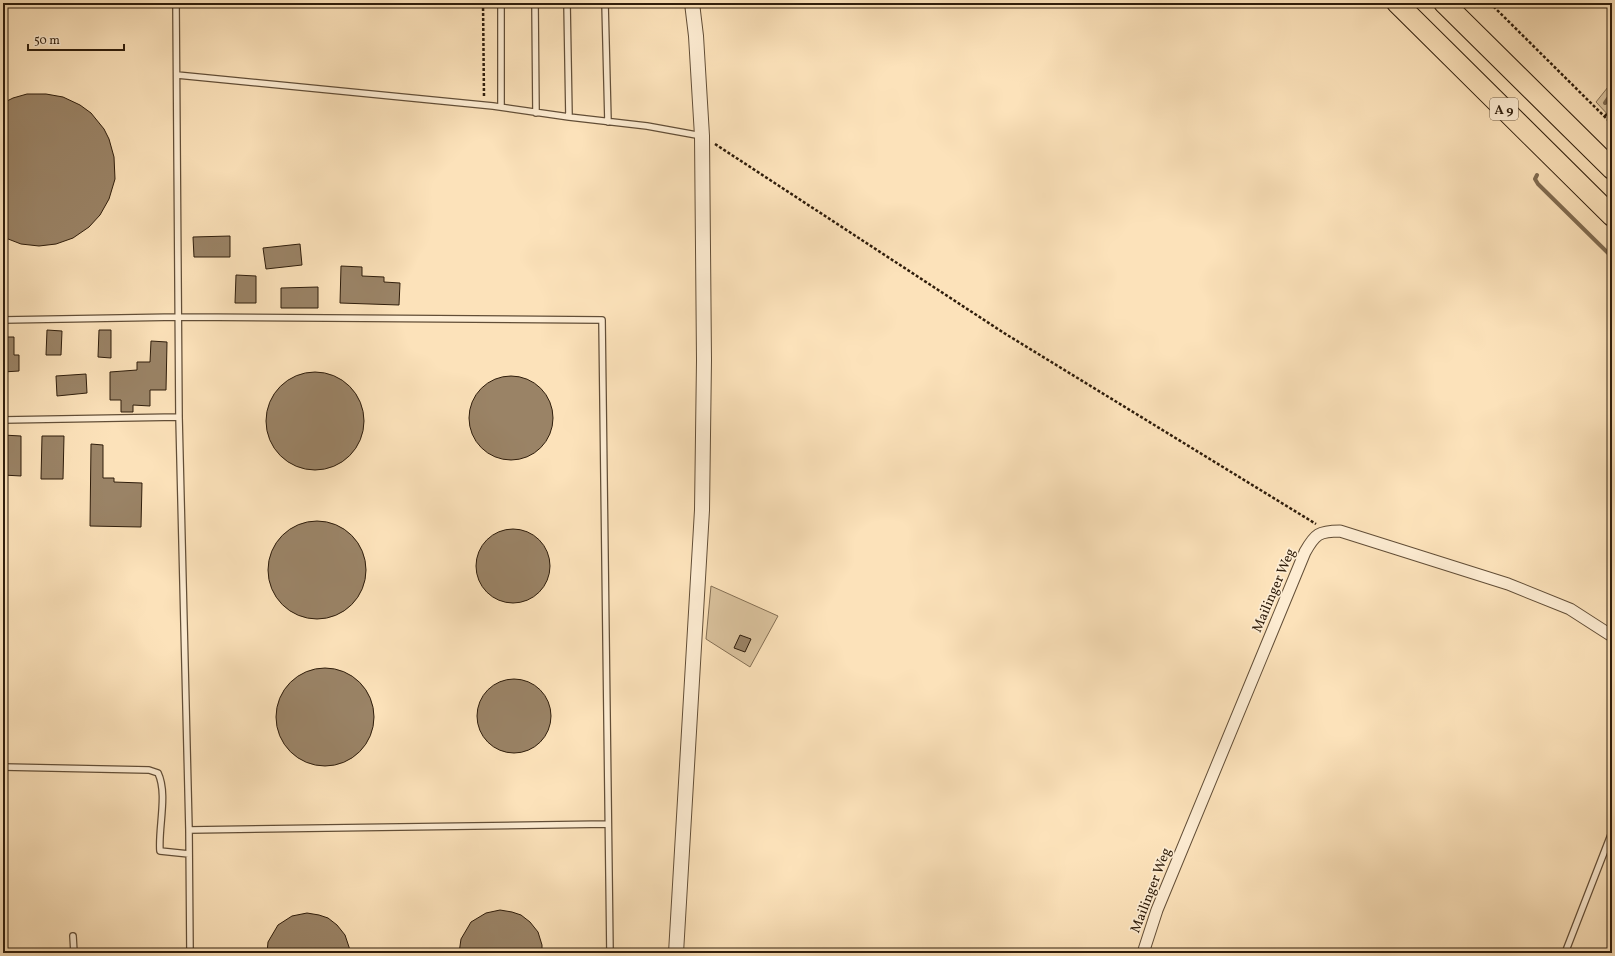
<svg xmlns="http://www.w3.org/2000/svg" width="1615" height="956" font-family="Vollkorn,serif">
  <style>
    .green { fill: #d9c19c; stroke: #846f54 }
    .lines { fill: none; stroke-linecap: round; stroke-linejoin: round }
    .stream { stroke: #806b50; stroke-width: 4 }
    .building { fill: #9a8366; stroke: #2f1d0b }
    .service-casing { stroke: #624e37; stroke-width: 8 }
    .minor-casing { stroke: #624e37; stroke-width: 13 }
    .tertiary-casing { stroke: #624e37; stroke-width: 16 }
    .motorway-casing { stroke: #2f1d0b; stroke-width: 22 }
    .path { stroke: #2f1d0b; stroke-width: 2.5; stroke-dasharray: 3 2; stroke-linecap: butt }
    .service { stroke: #fdecd2; stroke-width: 5.5 }
    .minor { stroke: #fdecd2; stroke-width: 11 }
    .tertiary { stroke: #fdecd2; stroke-width: 14 }
    .motorway { stroke: #fce2ba; stroke-width: 20 }
    .labels { text-anchor: middle; stroke-width: 3.5; stroke-linejoin: round; paint-order: stroke }
    .shield { fill: #fdecd2; stroke: #6d5b47; stroke-width: 1 }
    .shield-label { font-size: 13px; font-weight: bold; fill: #2f1d0b }
    .street-label { font-size: 14px; fill: #2f1d0b; stroke: #fdecd2 }
  </style>
  <rect width="100%" height="100%" fill="#fce2ba"/>
  <filter id="stains"><feTurbulence type="fractalNoise" baseFrequency=".005" numOctaves="4"/><feColorMatrix values="0 0 0 0 .2 0 0 0 0 .09 0 0 0 0 .02 0 0 0 .5 -.17"/></filter>
  <radialGradient id="worn" r=".72"><stop offset=".6" stop-color="#630" stop-opacity="0"/><stop offset="1" stop-color="#630" stop-opacity=".3"/></radialGradient>
  <path class="green" d="M1612 82V117L1611 118 1596 102Z
    M711 586 778 616 750 667 706 639Z"/>
  <g class="lines">
    <path class="stream" d="M1605 103 1612 93
      M1537 175 1535 179 1538 184 1612 257"/>
  </g>
  <path class="building" d="M27 94H46L63 97 80 105 91 113 104 129 109 139 114 157 115 179 109 199 100 215 89 227 73 238 56 244 39 246 21 244 3 237V103L13 98Z
    M230 236V257H194L193 237Z
    M300 244 302 265 266 269 263 248Z
    M341 266 362 267V276L384 277V282L400 283 399 305 340 303Z
    M236 275 256 276V303H235Z
    M318 287V308H281V288Z
    M47 330 62 331 61 355H46Z
    M99 330H111V358L98 357Z
    M3 337H14V355H19V371L3 372Z
    M151 341 167 342 166 390H150V406L133 405V412H121V400H110V372L137 370V362H150Z
    M266 421a49 49 0 1 1 98 0a49 49 0 1 1-98 0Z
    M86 374 87 393 57 396 56 376Z
    M469 418a42 42 0 1 1 84 0a42 42 0 1 1-84 0Z
    M3 435 21 436V476L3 475Z
    M42 436H64L63 479H41Z
    M91 444 103 445V478H114V482L142 483 141 527 90 526Z
    M268 570a49 49 0 1 1 98 0a49 49 0 1 1-98 0Z
    M476 566a37 37 0 1 1 74 0a37 37 0 1 1-74 0Z
    M740 635 751 639 745 652 734 648Z
    M276 717a49 49 0 1 1 98 0a49 49 0 1 1-98 0Z
    M477 716a37 37 0 1 1 74 0a37 37 0 1 1-74 0Z
    M500 910 512 912 521 915 530 922 538 932 542 945V953H459L461 939 471 922 486 913Z
    M307 913 319 915 328 918 337 925 345 935 351 953H267L268 942 278 925 292 916Z"/>
  <g class="lines">
    <defs>
      <path id="service" d="M176 3 179 417 189 830 190 953
        M501 3V107
        M535 3 536 113
        M567 3 569 117
        M605 3 608 122
        M177 75 493 106 569 117 647 126 702 136
        M3 320 179 317 602 320 610 953
        M3 420 179 417
        M3 767 149 770 158 773C168 794 158 828 160 851L189 854
        M189 830 608 824
        M73 936 74 953
        M1565 953 1612 832"/>
      <path id="minor" d="M1143 953 1157 910 1305 552C1315 534 1319 531 1340 531L1508 584 1570 609 1612 636"/>
      <path id="tertiary" d="M676 953 702 510 704 360 702 136 696 36 692 3"/>
      <path id="motorway" d="M1397 3 1612 216
        M1444 3 1612 169"/>
    </defs>
    <use href="#service" class="service-casing"/>
    <use href="#minor" class="minor-casing"/>
    <use href="#tertiary" class="tertiary-casing"/>
    <use href="#motorway" class="motorway-casing"/>
    <path class="path" d="M483 3 484 97
      M1490 3 1612 124
      M1605 116 1612 108
      M715 144 1004 333 1316 524"/>
    <use href="#service" class="service"/>
    <use href="#minor" class="minor"/>
    <use href="#tertiary" class="tertiary"/>
    <use href="#motorway" class="motorway"/>
  </g>
  <g class="labels">
    <rect class="shield" x="1490" y="98" width="28" height="22" rx="3"/>
    <g class="shield-label">
      <text x="1504" y="114">A 9</text>
    </g>
    <g class="street-label">
      <text transform="translate(1273 590) rotate(-67)" y="5">Mailinger Weg</text>
      <text transform="translate(1150 890) rotate(-69)" y="5">Mailinger Weg</text>
    </g>
  </g>
  <rect width="1615" height="956" fill="none" stroke="#fce2ba" stroke-width="16"/>
  <rect x="4" y="4" width="1607" height="948" fill="none" stroke="#2f1d0b" stroke-width="2"/>
  <rect x="8" y="8" width="1599" height="940" fill="none" stroke="#2f1d0b"/>
  <path d="M28 44v6h96v-6" fill="none" stroke="#2f1d0b" stroke-width="2"/>
  <text x="34" y="44" font-size="12" fill="#2f1d0b" stroke="#fdecd2" stroke-width="3" paint-order="stroke">50 m</text>
  <rect width="100%" height="100%" filter="url(#stains)"/>
  <rect width="100%" height="100%" fill="url(#worn)"/>
</svg>
